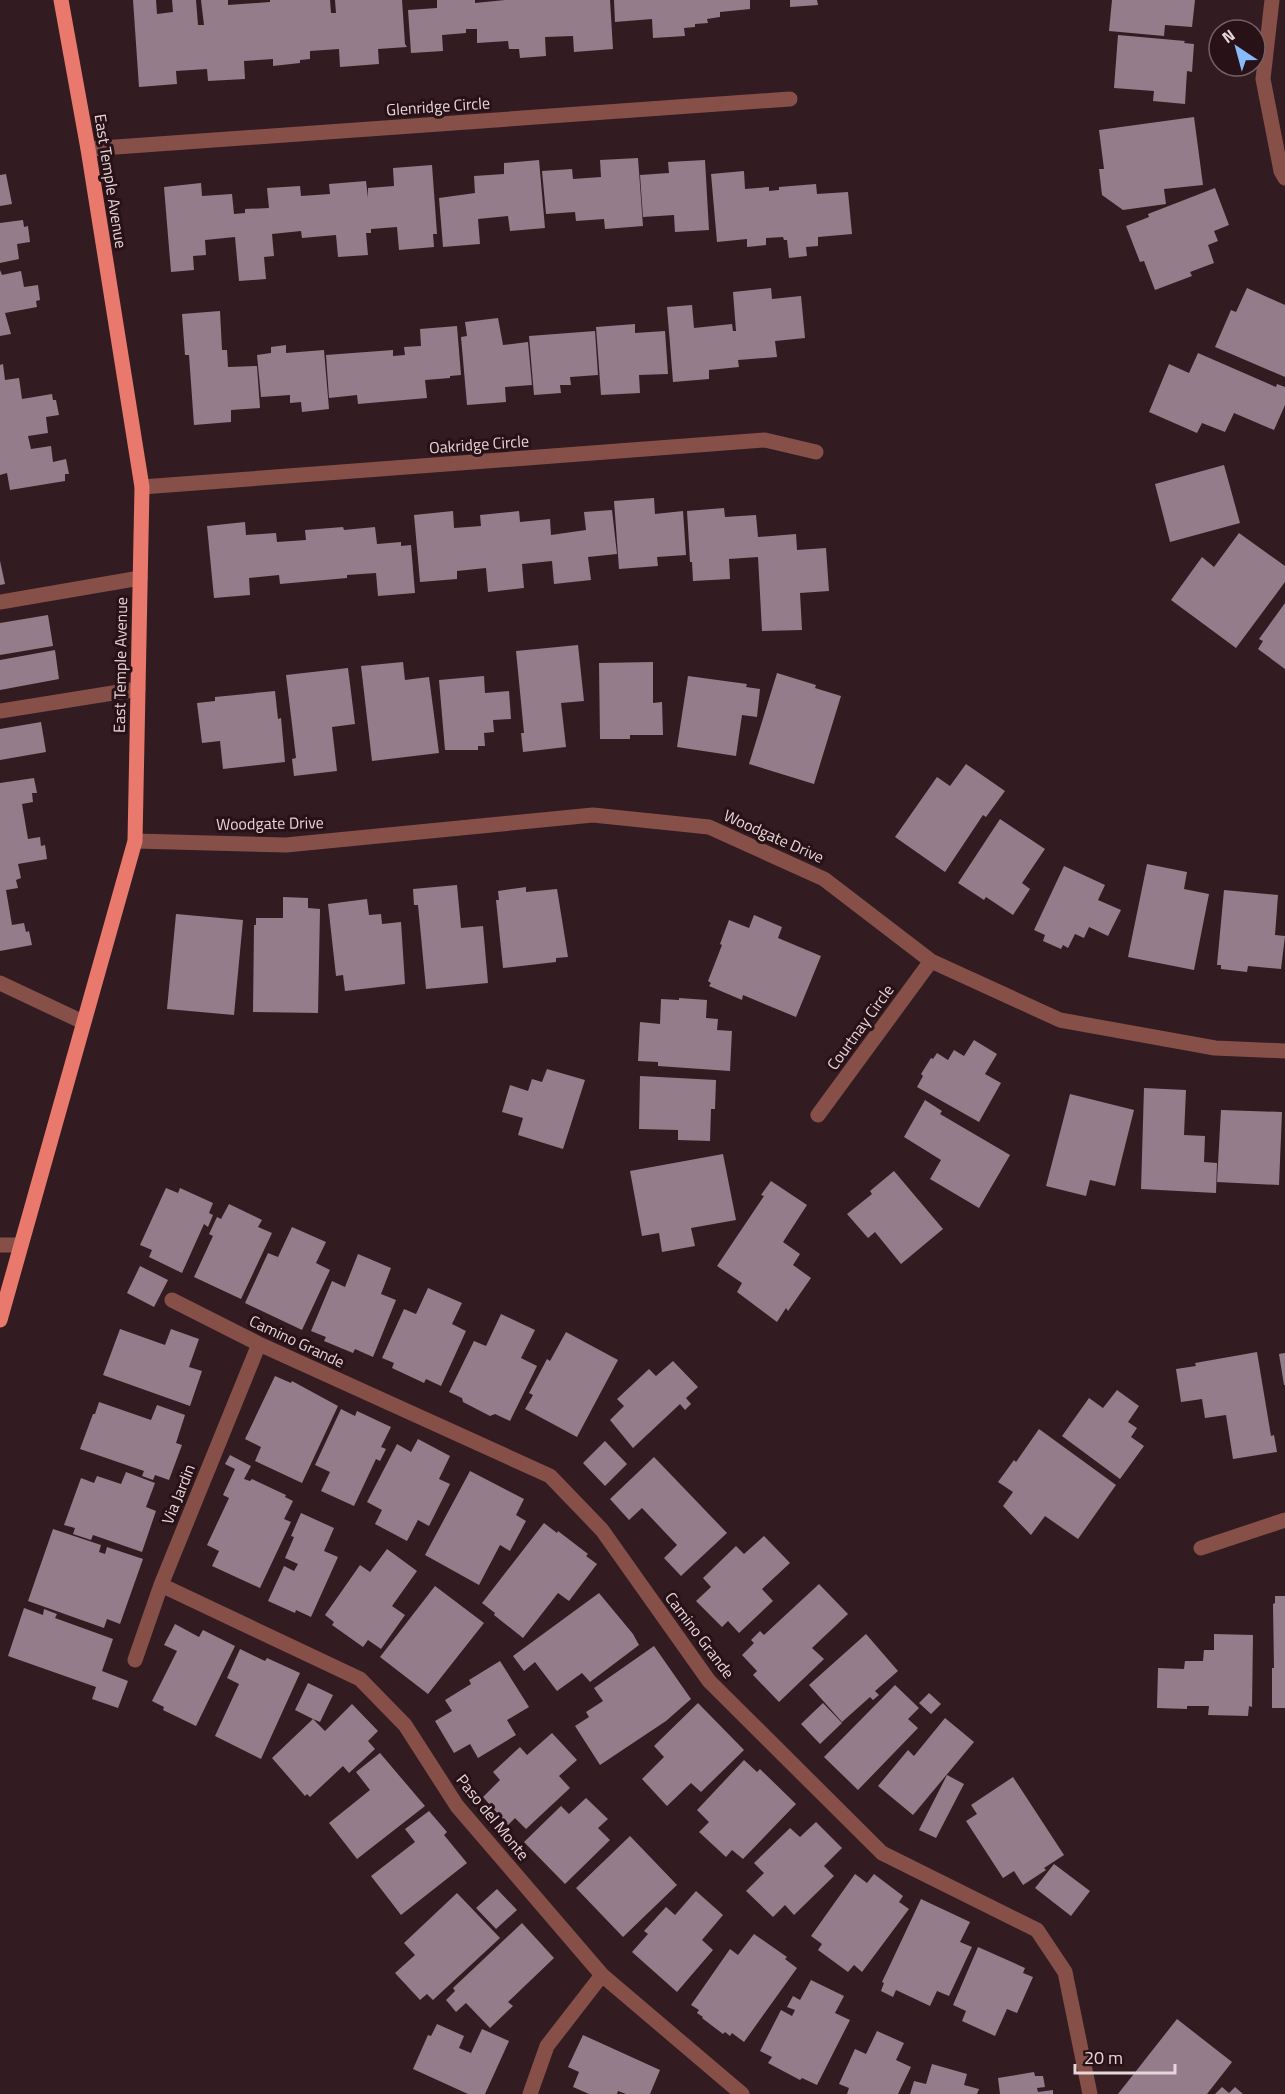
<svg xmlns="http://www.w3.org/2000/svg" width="1285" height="2094" font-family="'Titillium Web',sans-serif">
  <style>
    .building { fill: #957c8a }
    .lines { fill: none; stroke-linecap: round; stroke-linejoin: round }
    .minor { stroke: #865049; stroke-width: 15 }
    .major { stroke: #e9796c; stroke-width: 15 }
    .labels { text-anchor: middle; stroke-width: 6; stroke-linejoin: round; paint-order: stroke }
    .street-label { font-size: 16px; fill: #e6d6d9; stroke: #281217 }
  </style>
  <rect width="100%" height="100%" fill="#331c21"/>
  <path class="building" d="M133 0H156L157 14 173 12 172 0H196L198 25H204L201 0H228V5L270 2V0H330L331 13H336L335 0H402L405 44 407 47 378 49 379 64 340 67 339 49 310 51V59L300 60V63L273 66V59L244 61 245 79 208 81 207 69 176 71 177 84 139 87Z
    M437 0H475V3L505 0H610L613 49 574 52 573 36 545 37 546 56 520 58 519 49H509L508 41 477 43V29H466V33L442 35 443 51 411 53 408 10 437 8Z
    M614 0H750V9L720 12V17L707 19 708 23 695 24V27L684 28 685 36 653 38 652 19 615 22Z
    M790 0H817L818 5 790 7Z
    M1112 0H1195L1192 27 1165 25 1164 36 1109 31Z
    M1118 35 1185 41 1184 43 1194 44 1192 72 1187 71 1185 104 1153 101 1154 91 1114 88Z
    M1194 117 1203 185 1164 189 1166 204 1123 210 1102 195 1099 169H1104L1099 130Z
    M638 158 643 226 605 229 604 219 576 221 575 212 546 214 542 171 572 169 573 179 601 177 600 160Z
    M539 160 545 228 510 231 508 216 478 219 480 244 443 247 439 198 475 193 474 176 504 174V163Z
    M705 160 709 230 675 232 674 215 643 217 640 175 669 173 668 162Z
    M432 165 437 234H433L434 247 399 250 397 227 371 229V233H366L368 255 338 257 336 235 302 238 301 231 272 234 274 256 264 257 266 279 239 281 235 237 205 240 206 255 193 256 194 270 171 272 164 187 201 183 202 196 232 194 234 214 245 213V209L269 208 267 188 300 186 301 196 330 194 329 184 366 181 368 198V188L394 186 393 168Z
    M744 171 745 189 769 187V191L779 190V187L816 184 817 194 848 192 852 234 818 237V246L806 247 807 256 789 258 787 240H784L783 237 766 238V245L747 247V239L717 242 711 174Z
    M6 174 12 204 0 206V175Z
    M1215 188 1229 225 1214 231 1218 241 1208 245 1214 263 1190 272 1192 276 1155 290 1144 261 1140 262 1126 226 1149 217 1148 214Z
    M23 220 24 227 28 226 30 242 17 244 19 259 0 263V223Z
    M0 270 2 275 21 271 24 287 38 285 40 300 36 301 37 307 5 313 11 334 0 336Z
    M771 288 772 299 801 296 805 338 775 341 777 357 738 360 739 367 709 370V379L673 382 667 307 692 305 694 328 732 324 733 331H736L733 292Z
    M1247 288 1285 305V377L1215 347 1231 310 1236 312Z
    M220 311 222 350H227L228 367 257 366 260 408 231 410V422L194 425 189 355H185L182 314Z
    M498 318 503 345 528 342 532 385 505 387 506 402 467 405 461 337 467 336 465 322Z
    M635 324V333L665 331 668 374 639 375 640 393 601 395 596 327Z
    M457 326 461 375 450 376V378L425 380 427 398 358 404 357 395 329 398 326 355 393 350V356L405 355 404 347 421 346 420 329Z
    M595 331 598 375 570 377 571 385H560L561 393 534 395 529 336Z
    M286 345V353L324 350 329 409 302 412 301 402 290 403V395L261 397 257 355 271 353V347Z
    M1198 353 1276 387 1277 384 1285 387V405L1274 430 1234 413 1225 432 1202 423 1197 433 1149 412 1169 364 1189 373Z
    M3 364 5 380 19 378 22 399 52 394 53 400H56L59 415 46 417 48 433 28 436 31 449 51 446 53 462 66 459 69 474H65V481L10 490 7 473 0 475V365Z
    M1224 465 1240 523 1170 542 1155 484Z
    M654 498 655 514 683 511 686 555 657 557 658 566 619 569 614 501Z
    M724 508 725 517 756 515 758 537 796 534 797 550 826 548 829 591 800 593 802 630 762 631 758 557 729 559 730 579 693 581 692 562H690L687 511Z
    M612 510 617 554 588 557 591 580 554 584 552 561 522 564 524 588 488 592 486 568 457 571V579L420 582 414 515 453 511 454 528 481 526 480 515 519 511 520 522 550 519 551 535 586 530 584 512Z
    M245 522 246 535 276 533 277 542 306 540 305 530 343 527 344 530 375 527 377 544 401 542V546L411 545 415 593 378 596 376 573 347 575V578L280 584 279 575 249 578 250 595 214 598 207 526Z
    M1239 533 1285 566V582L1236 648 1171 600 1202 557 1214 567Z
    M0 561 5 584 0 585Z
    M1285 603V669L1258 649 1263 641 1259 639Z
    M48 615 53 646 0 655V623Z
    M578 645 584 701 561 703 566 747 523 752 521 733H524L516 651Z
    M55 650 59 679 0 690V660Z
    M403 662 405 680 429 677 439 753 372 761 361 666Z
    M653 662V703L662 702 663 735H630V739H600L599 663Z
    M348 668 355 724 332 727 337 771 294 776 292 759 296 758 286 675Z
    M777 673 816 685 815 688 841 696 814 784 749 764Z
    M484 676 485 693 509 691 511 719 493 720 494 732 484 733 485 746H478V750H445L439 680Z
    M688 676 747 684 746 687 760 689 757 717 742 715 736 756 677 747Z
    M275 691 278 719 281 718 285 762 223 769 220 741 202 743 197 703 215 701V697Z
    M41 722 46 752 0 760V729Z
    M966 764 1005 791 986 817 983 815 945 872 895 837 937 777 950 786Z
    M34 778 37 793H32L33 802 22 804 28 839 40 837 41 846 45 845 47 859 18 864 21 878 16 880 18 888 6 890 12 925 24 923 26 932 29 931 32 945 0 951V783Z
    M1000 819 1045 849 1022 883 1030 889 1013 915 986 897 984 900 958 883Z
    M1147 864 1187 872 1184 889 1209 894 1194 970 1128 957Z
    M1064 866 1105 885 1098 900 1121 910 1108 936 1089 927 1084 938 1075 934 1068 948 1063 945 1061 949 1043 941 1045 935 1034 930Z
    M457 885 461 928 483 926 488 983 426 989 418 905H414L413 889Z
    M526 887V892L557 889 568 957 556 958V962L503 968 496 900H499L498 891Z
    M1224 890 1278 895 1275 935 1285 936 1281 969 1248 966 1247 972 1221 969V965H1217Z
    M283 897 308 898V908L320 909 318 1013 253 1012 254 925H256V918H283Z
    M367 899 369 915 381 914 382 924 401 922 405 984 345 991 343 975 336 976 328 904Z
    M176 914 243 920 234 1015 167 1009Z
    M754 915 782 927 778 938 821 956 796 1017 743 995 742 1000 709 986 711 983 708 981 722 945 720 944 729 920 749 928Z
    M679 998 707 1000 706 1018 718 1019 717 1030 732 1031 730 1071 658 1066V1062L638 1061 640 1022 660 1024 661 999 679 1000Z
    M974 1040 997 1054 985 1074 1001 1083 979 1122 917 1087 923 1076 921 1074 931 1058 933 1059 937 1053 948 1060 954 1050 964 1056Z
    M547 1069 585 1080 563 1149 518 1135 523 1118 502 1112 510 1085 528 1091 532 1079 542 1082Z
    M640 1076 716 1080 715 1109H711L710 1141 678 1140V1130L639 1129Z
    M1144 1088 1186 1090 1184 1135 1205 1136 1204 1162 1217 1163 1216 1193 1141 1189Z
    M1070 1094 1134 1110 1115 1186 1090 1180 1086 1196 1046 1186Z
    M925 1100 942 1111 940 1114 1010 1155 979 1208 930 1179 941 1160 904 1137Z
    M1221 1110 1282 1112 1279 1185 1217 1182Z
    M723 1154 736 1220 691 1228 695 1246 662 1252 659 1233 642 1236 630 1171Z
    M894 1171 943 1229 901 1264 875 1232 868 1238 847 1214 872 1194 870 1191Z
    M771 1181 807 1205 783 1242 800 1254 793 1265 811 1278 788 1311 786 1308 777 1322 737 1292 742 1283 717 1266 764 1196 761 1195Z
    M166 1188 178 1193 180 1188 213 1203 209 1213 213 1215 208 1227 204 1224 182 1273 149 1257 152 1250 140 1245Z
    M229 1204 262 1220 258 1227 272 1233 241 1299 194 1277 213 1236 209 1234 217 1217 221 1219Z
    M292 1227 326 1242 316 1263 330 1270 302 1330 245 1303 268 1253 278 1257Z
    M358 1254 391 1268 381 1294 396 1300 373 1357 355 1349 353 1353 324 1341 326 1337 311 1331 332 1281 345 1287Z
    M140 1266 168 1280 154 1307 127 1293Z
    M428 1288 462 1303 452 1324 466 1331 441 1386 426 1379 424 1383 392 1368 394 1363 382 1358 404 1309 416 1314Z
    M501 1314 535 1330 521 1358 537 1366 510 1421 495 1414 490 1416 463 1402 462 1398 449 1392 474 1341 486 1346Z
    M120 1329 165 1345 171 1329 199 1339 189 1367 202 1371 190 1406 103 1375Z
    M566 1332 618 1360 577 1437 525 1409 533 1395 529 1393 547 1359 550 1361Z
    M1257 1352 1271 1436 1274 1435 1277 1452 1233 1459 1226 1415 1205 1418 1202 1399 1181 1402 1176 1369 1196 1366 1195 1363Z
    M1285 1353V1385H1284L1279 1354Z
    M673 1361 698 1387 686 1398 691 1404 685 1410 680 1404 633 1448 610 1420 624 1406 617 1399 649 1369 656 1376Z
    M275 1376 291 1383 292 1381 338 1406 302 1483 255 1461 261 1447 245 1439Z
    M1117 1390 1139 1406 1128 1422 1137 1428 1131 1437 1144 1446 1120 1479 1062 1436 1089 1398 1103 1408Z
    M99 1402 151 1420 157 1405 185 1415 176 1443 182 1445 169 1480 155 1475 153 1480 142 1476 144 1471 80 1449 93 1414H95Z
    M341 1409 355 1416 357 1411 391 1427 381 1447 386 1449 380 1461 376 1459 354 1506 321 1491 330 1472 315 1465Z
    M1039 1429 1116 1485 1078 1539 1045 1516 1031 1535 1003 1506 1013 1492 998 1482 1014 1460 1016 1462Z
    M418 1439 450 1456 439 1479 450 1484 429 1526 418 1520 407 1541 375 1524 382 1510 367 1502 397 1444 411 1452Z
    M605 1441 627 1464 605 1486 583 1463Z
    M230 1455 251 1466 244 1479 250 1481 252 1479 286 1495 285 1497 293 1501 284 1519 291 1522 260 1588 212 1566 219 1551 207 1545 229 1498 223 1495 235 1469 225 1464Z
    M654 1457 727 1533 681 1576 664 1558 677 1545 642 1508 629 1520 610 1499Z
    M470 1471 524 1499 516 1515 526 1521 510 1551 500 1545 479 1585 425 1555Z
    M126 1472 155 1483 146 1507 156 1511 142 1552 93 1535 91 1540 73 1534 75 1528 64 1525 81 1478 94 1483 97 1476 121 1484Z
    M301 1513 334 1528 324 1551 338 1557 311 1617 296 1610 295 1613 268 1601 284 1566 294 1571 298 1564 285 1558 294 1537 291 1536Z
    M544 1523 557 1533 558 1531 588 1554 586 1556 597 1564 569 1601 558 1593 523 1638 494 1615 495 1613 482 1603Z
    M53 1529 101 1545 99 1552 105 1554 107 1547 143 1559 120 1624 107 1619 104 1628 28 1601Z
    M764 1536 790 1563 762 1589 773 1601 739 1633 728 1621 722 1627 696 1601 711 1587 703 1578 736 1546 744 1554Z
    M387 1549 417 1571 392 1606 405 1615 381 1649 368 1640 363 1647 332 1625 334 1622 325 1615 360 1565 370 1572Z
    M819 1584 848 1614 812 1648 824 1659 779 1702 753 1675 757 1671 742 1655 754 1643 751 1640 760 1631 764 1635Z
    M435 1586 484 1623 428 1694 380 1657Z
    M599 1593 633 1634 639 1645 590 1682 582 1673 557 1691 535 1662 524 1671 513 1656Z
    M1275 1596H1285V1708H1272V1668H1274L1273 1604 1275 1603Z
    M24 1608 43 1615 44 1609 57 1614 55 1618 113 1639 102 1671 128 1681 118 1708 92 1699 96 1687 8 1656Z
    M175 1624 199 1637 203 1630 235 1646 196 1726 163 1710 164 1707 152 1701 177 1651 164 1645Z
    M866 1634 898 1671 875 1691 879 1695 873 1700 870 1697 842 1722 809 1685Z
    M1214 1634 1253 1635 1252 1707 1249 1706 1248 1716 1208 1715 1209 1706H1187V1709L1157 1708 1158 1668 1184 1669 1185 1661H1203L1204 1650H1214Z
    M654 1646 691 1699 666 1721 600 1765 575 1726 589 1717 586 1712 603 1701 594 1688Z
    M240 1649 265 1661 267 1658 300 1673 261 1759 215 1736 239 1684 227 1678Z
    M500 1661 529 1707 507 1720 516 1735 478 1758 470 1744 454 1753 435 1721 452 1711 445 1700 471 1684 469 1680Z
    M308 1683 333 1695 320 1722 313 1719 325 1731 352 1704 378 1731 368 1741 375 1749 349 1773 343 1766 310 1797 307 1794 305 1796 272 1758 313 1719 295 1710Z
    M895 1685 919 1708 908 1719 918 1728 858 1790 824 1757Z
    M929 1693 941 1704 931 1714 919 1703Z
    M698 1703 744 1750 701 1792 691 1783 667 1806 642 1779 664 1757 654 1746Z
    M823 1703 842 1723 820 1744 801 1724Z
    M945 1718 974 1742 913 1815 878 1786 908 1750 914 1756Z
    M552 1733 577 1760 559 1776 570 1788 526 1829 515 1818 508 1825 483 1797 500 1780 493 1772 520 1747 527 1755Z
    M380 1753 425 1806 357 1859 329 1823 370 1790 356 1772Z
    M744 1760 757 1772 760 1769 796 1804 743 1859 732 1850 726 1857 699 1832 709 1822 697 1810Z
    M947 1775 964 1784 936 1838 919 1830Z
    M1013 1777 1064 1855 1044 1868 1046 1870 1023 1885 1014 1871 1003 1878 966 1821 977 1814 971 1805Z
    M586 1798 608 1819 598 1828 610 1840 565 1884 524 1842 561 1806 569 1814Z
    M429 1811 447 1832 444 1835 467 1863 401 1915 371 1876 415 1842 405 1829Z
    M816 1822 842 1848 824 1866 834 1876 794 1915 785 1905 773 1917 746 1891 764 1873 754 1863 790 1828 800 1837Z
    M630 1836 677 1885 623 1937 576 1888Z
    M1054 1864 1090 1891 1071 1916 1035 1888Z
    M855 1874 867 1883 874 1874 903 1896 899 1902 909 1909 862 1972 854 1965 848 1972 818 1950 822 1944 811 1936Z
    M497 1889 517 1910 496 1929 476 1908Z
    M696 1891 723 1915 702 1940 713 1950 677 1992 632 1952 648 1934 644 1931 666 1907 675 1915Z
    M457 1893 500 1938 433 2000 427 1994 420 2000 395 1973 415 1955 404 1943Z
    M921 1899 970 1922 960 1942 972 1947 949 1996 937 1991 930 2006 896 1990 893 1997 881 1991 884 1983 882 1982Z
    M522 1923 554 1958 508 2002 513 2006 490 2028 466 2003 456 2012 446 2000 455 1991 453 1988Z
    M754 1934 787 1957 785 1959 797 1968 744 2042 732 2033 730 2036 725 2032 723 2034 702 2018 703 2017 697 2013 699 2010 691 2005 730 1949 738 1955Z
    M978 1947 1025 1968 1023 1973 1033 1977 1017 2013 1007 2009 995 2036 962 2021 966 2011 953 2005Z
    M811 1980 844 1996 835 2013 850 2020 817 2085 802 2078 800 2080 768 2063 772 2057 760 2051 781 2010 792 2016 795 2010 787 2007 793 1996 800 2000Z
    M1177 2019 1232 2062 1207 2094H1118Z
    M437 2024 464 2036 459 2048 471 2053 482 2029 509 2041 485 2094H468L413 2069 428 2035 431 2036Z
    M877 2031 904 2043 896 2060 911 2067 898 2094H847L849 2088 839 2084 855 2049 866 2054Z
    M583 2035 660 2070 650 2094H626L618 2091 617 2094H589L573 2087 579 2072 568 2067Z
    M932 2064 967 2074 964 2085 979 2089 977 2094H910L914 2081 926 2084Z
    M1034 2072 1035 2076H1043L1045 2087 1037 2088 1038 2092 1053 2090V2094H1000L998 2078Z
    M1222 2087 1229 2093 1235 2087 1243 2094H1215Z"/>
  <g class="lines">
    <path class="minor" d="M1272 0 1263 79 1281 171 1285 178
      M88 149 790 99
      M142 487 765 440 816 452
      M0 602 140 578
      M0 711 138 689
      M135 841 286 845 593 815 709 827 824 879 931 961 1060 1020 1215 1048 1285 1051
      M0 983 83 1022
      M818 1115 931 961
      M0 1245H20
      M172 1300 259 1344 550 1476 602 1530 709 1681 882 1853 1037 1930 1065 1972 1090 2094
      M1201 1548 1285 1520
      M161 1585 360 1679 405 1725 457 1806 602 1975 742 2094
      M135 1660 161 1585 259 1344
      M530 2094 547 2046 602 1975"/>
    <path class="major" d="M0 1320 135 841 142 487 88 149 61 0"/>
  </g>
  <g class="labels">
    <g class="street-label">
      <text transform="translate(438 106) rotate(-4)" y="6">Glenridge Circle</text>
      <text transform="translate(111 181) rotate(81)" y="6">East Temple Avenue</text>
      <text transform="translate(479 444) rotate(-4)" y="6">Oakridge Circle</text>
      <text transform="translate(120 665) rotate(-89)" y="6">East Temple Avenue</text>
      <text transform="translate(270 823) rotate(-1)" y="6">Woodgate Drive</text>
      <text transform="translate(774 836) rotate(24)" y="6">Woodgate Drive</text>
      <text transform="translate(860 1027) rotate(-54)" y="6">Courtnay Circle</text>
      <text transform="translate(297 1341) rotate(25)" y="6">Camino Grande</text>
      <text transform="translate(178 1494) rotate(-68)" y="6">Via Jardin</text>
      <text transform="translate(700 1635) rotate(53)" y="6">Camino Grande</text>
      <text transform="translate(493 1817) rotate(51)" y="6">Paso del Monte</text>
    </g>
  </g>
  <g transform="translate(1237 48) rotate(324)"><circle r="28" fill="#281217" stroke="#746065" stroke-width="1.5"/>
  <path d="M0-4.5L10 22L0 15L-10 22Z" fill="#87bbfb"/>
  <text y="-9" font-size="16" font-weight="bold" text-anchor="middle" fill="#e6d6d9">N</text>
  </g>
  <path d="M1075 2064v9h100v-9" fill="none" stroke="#e6d6d9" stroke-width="3"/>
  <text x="1084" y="2064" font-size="18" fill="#e6d6d9" stroke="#281217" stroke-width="4.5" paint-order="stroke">20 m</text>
</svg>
